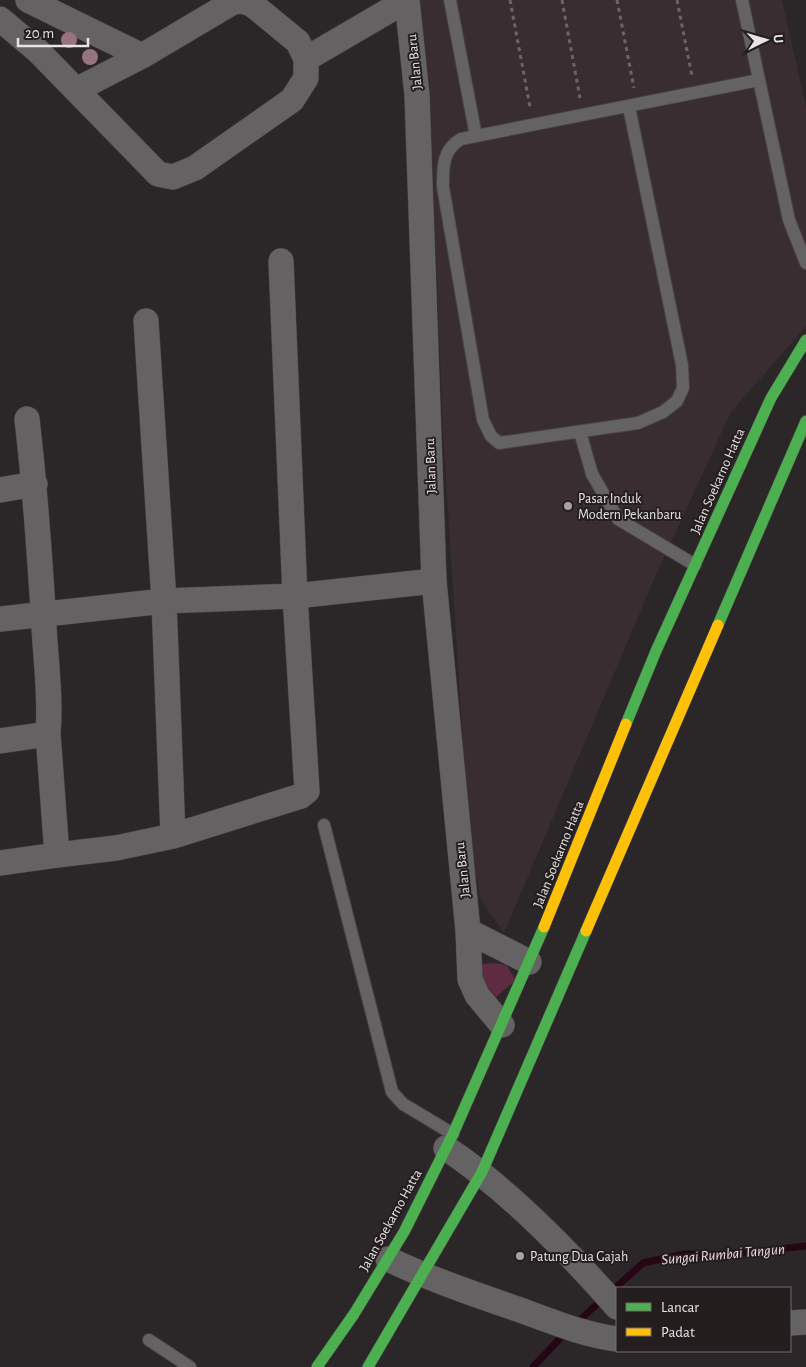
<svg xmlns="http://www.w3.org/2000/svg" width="806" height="1367" font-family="'Alegreya Sans',sans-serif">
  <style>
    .built { fill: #392d31 }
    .green { fill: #5f2b40 }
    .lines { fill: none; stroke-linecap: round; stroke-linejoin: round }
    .stream { stroke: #260615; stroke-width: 7 }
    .lane-casing { stroke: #464344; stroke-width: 14 }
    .street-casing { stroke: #464344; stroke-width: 26 }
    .fast-casing { stroke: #464344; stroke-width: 12 }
    .slow-casing { stroke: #464344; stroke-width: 12 }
    .path { stroke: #696667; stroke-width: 3; stroke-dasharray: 4 4; stroke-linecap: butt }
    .lane { stroke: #656263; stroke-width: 12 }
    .street { stroke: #656263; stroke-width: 25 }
    .fast { stroke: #4caf50; stroke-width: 11 }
    .slow { stroke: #ffc107; stroke-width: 11 }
    .tree { fill: #98727f }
    .poi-dot { fill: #a6a2a3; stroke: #231d1e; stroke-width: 2 }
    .labels { text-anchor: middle; stroke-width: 4; stroke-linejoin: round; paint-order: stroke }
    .street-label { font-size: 14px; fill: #e8e4e5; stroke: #231d1e }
    .poi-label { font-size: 14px; fill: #e8e4e5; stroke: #231d1e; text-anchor: start }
    .water-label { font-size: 15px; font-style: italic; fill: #f4dce3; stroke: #231d1e }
  </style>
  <rect width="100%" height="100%" fill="#2b2729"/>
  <path class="built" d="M416 0H782L806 107V326L731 412 655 577 504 933 480 898 469 837 443 434 429 81Z"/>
  <path class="green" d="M494 963 506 965 516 980 496 997C489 988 476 976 483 964Z"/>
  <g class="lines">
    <path class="stream" d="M574 1325 643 1263 684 1254 723 1255 806 1246
      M533 1367 566 1332"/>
    <defs>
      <path id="lane" d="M450 0 476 136
        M742 0 789 220 806 263
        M629 107 682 365 683 388 677 401 663 412 638 423 499 443 491 436 483 420 443 187C443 168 442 150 461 139L759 80
        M580 432 592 474 618 519 695 565
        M324 825 392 1092 403 1104 453 1134
        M149 1340 190 1367"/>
      <path id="street" d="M28 0 142 56 233 2 243 1 253 5 298 42 306 59 407 0
        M407 0 417 95 434 581 468 931 470 979 477 995 502 1025
        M0 19 38 51 158 174 173 177 195 168 292 100 306 78V59
        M76 90 142 56
        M146 321 164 601 173 836
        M0 490 35 484
        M0 619 164 601 295 596 434 581
        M0 741 48 734
        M57 855 116 848 173 836 301 796 307 791 295 596 281 261
        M0 863 57 855 48 734C51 698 46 663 44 627 40 558 35 488 27 419
        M468 931 529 962
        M446 1148C509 1190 567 1250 617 1307
        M388 1259C432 1280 477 1295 523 1311 553 1322 585 1335 617 1339
        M790 1323 806 1322"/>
      <path id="fast" d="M718 625 806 421
        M626 724 656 651 771 398 806 340
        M317 1367 354 1314 404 1232 453 1134 544 927
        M368 1367 482 1172 586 931"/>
      <path id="slow" d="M544 927 626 724
        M586 931 718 625"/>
    </defs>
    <use href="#lane" class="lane-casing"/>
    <use href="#street" class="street-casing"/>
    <use href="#fast" class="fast-casing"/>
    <use href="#slow" class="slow-casing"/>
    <path class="path" d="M510 0 530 107
      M562 0 580 98
      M617 0 634 88
      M677 0 692 76"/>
    <use href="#lane" class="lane"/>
    <use href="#street" class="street"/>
    <use href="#fast" class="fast"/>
    <use href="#slow" class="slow"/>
  </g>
  <g class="tree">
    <circle cx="69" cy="40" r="8"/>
    <circle cx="90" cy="57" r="8"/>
  </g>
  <g class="poi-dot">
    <circle cx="568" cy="506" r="5"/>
    <circle cx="520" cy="1256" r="5"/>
  </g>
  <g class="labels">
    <g class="street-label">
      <text transform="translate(414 62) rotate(-96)" y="5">Jalan Baru</text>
      <text transform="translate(430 466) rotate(-92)" y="5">Jalan Baru</text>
      <text transform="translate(717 481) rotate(-66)" y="5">Jalan Soekarno Hatta</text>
      <text transform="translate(558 854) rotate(-68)" y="5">Jalan Soekarno Hatta</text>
      <text transform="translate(462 870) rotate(-96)" y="5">Jalan Baru</text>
      <text transform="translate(390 1220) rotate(-61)" y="5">Jalan Soekarno Hatta</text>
    </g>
    <g class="poi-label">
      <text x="578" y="503">Pasar Induk<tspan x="578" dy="16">Modern Pekanbaru</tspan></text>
      <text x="530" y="1261">Patung Dua Gajah</text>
    </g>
    <g class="water-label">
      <text transform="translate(723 1254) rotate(-5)" y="5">Sungai Rumbai Tangun</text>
    </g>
  </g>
  <rect x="616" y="1287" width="175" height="65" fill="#231d1e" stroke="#726d6e"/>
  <rect x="626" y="1303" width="25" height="8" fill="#4caf50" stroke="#726d6e"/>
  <text x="661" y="1312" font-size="15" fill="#e8e4e5">Lancar</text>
  <rect x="626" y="1328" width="25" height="8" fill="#ffc107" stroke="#726d6e"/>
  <text x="661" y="1337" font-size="15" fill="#e8e4e5">Padat</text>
  <g transform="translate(766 40) rotate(85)" stroke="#231d1e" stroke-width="4" paint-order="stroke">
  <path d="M0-4L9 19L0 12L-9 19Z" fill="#e8e4e5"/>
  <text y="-8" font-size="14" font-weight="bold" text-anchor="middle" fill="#e8e4e5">U</text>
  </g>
  <path d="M18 38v8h70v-8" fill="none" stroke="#e8e4e5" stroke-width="2.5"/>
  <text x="25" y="38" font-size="15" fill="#e8e4e5" stroke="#231d1e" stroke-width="4" paint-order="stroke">20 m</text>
</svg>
